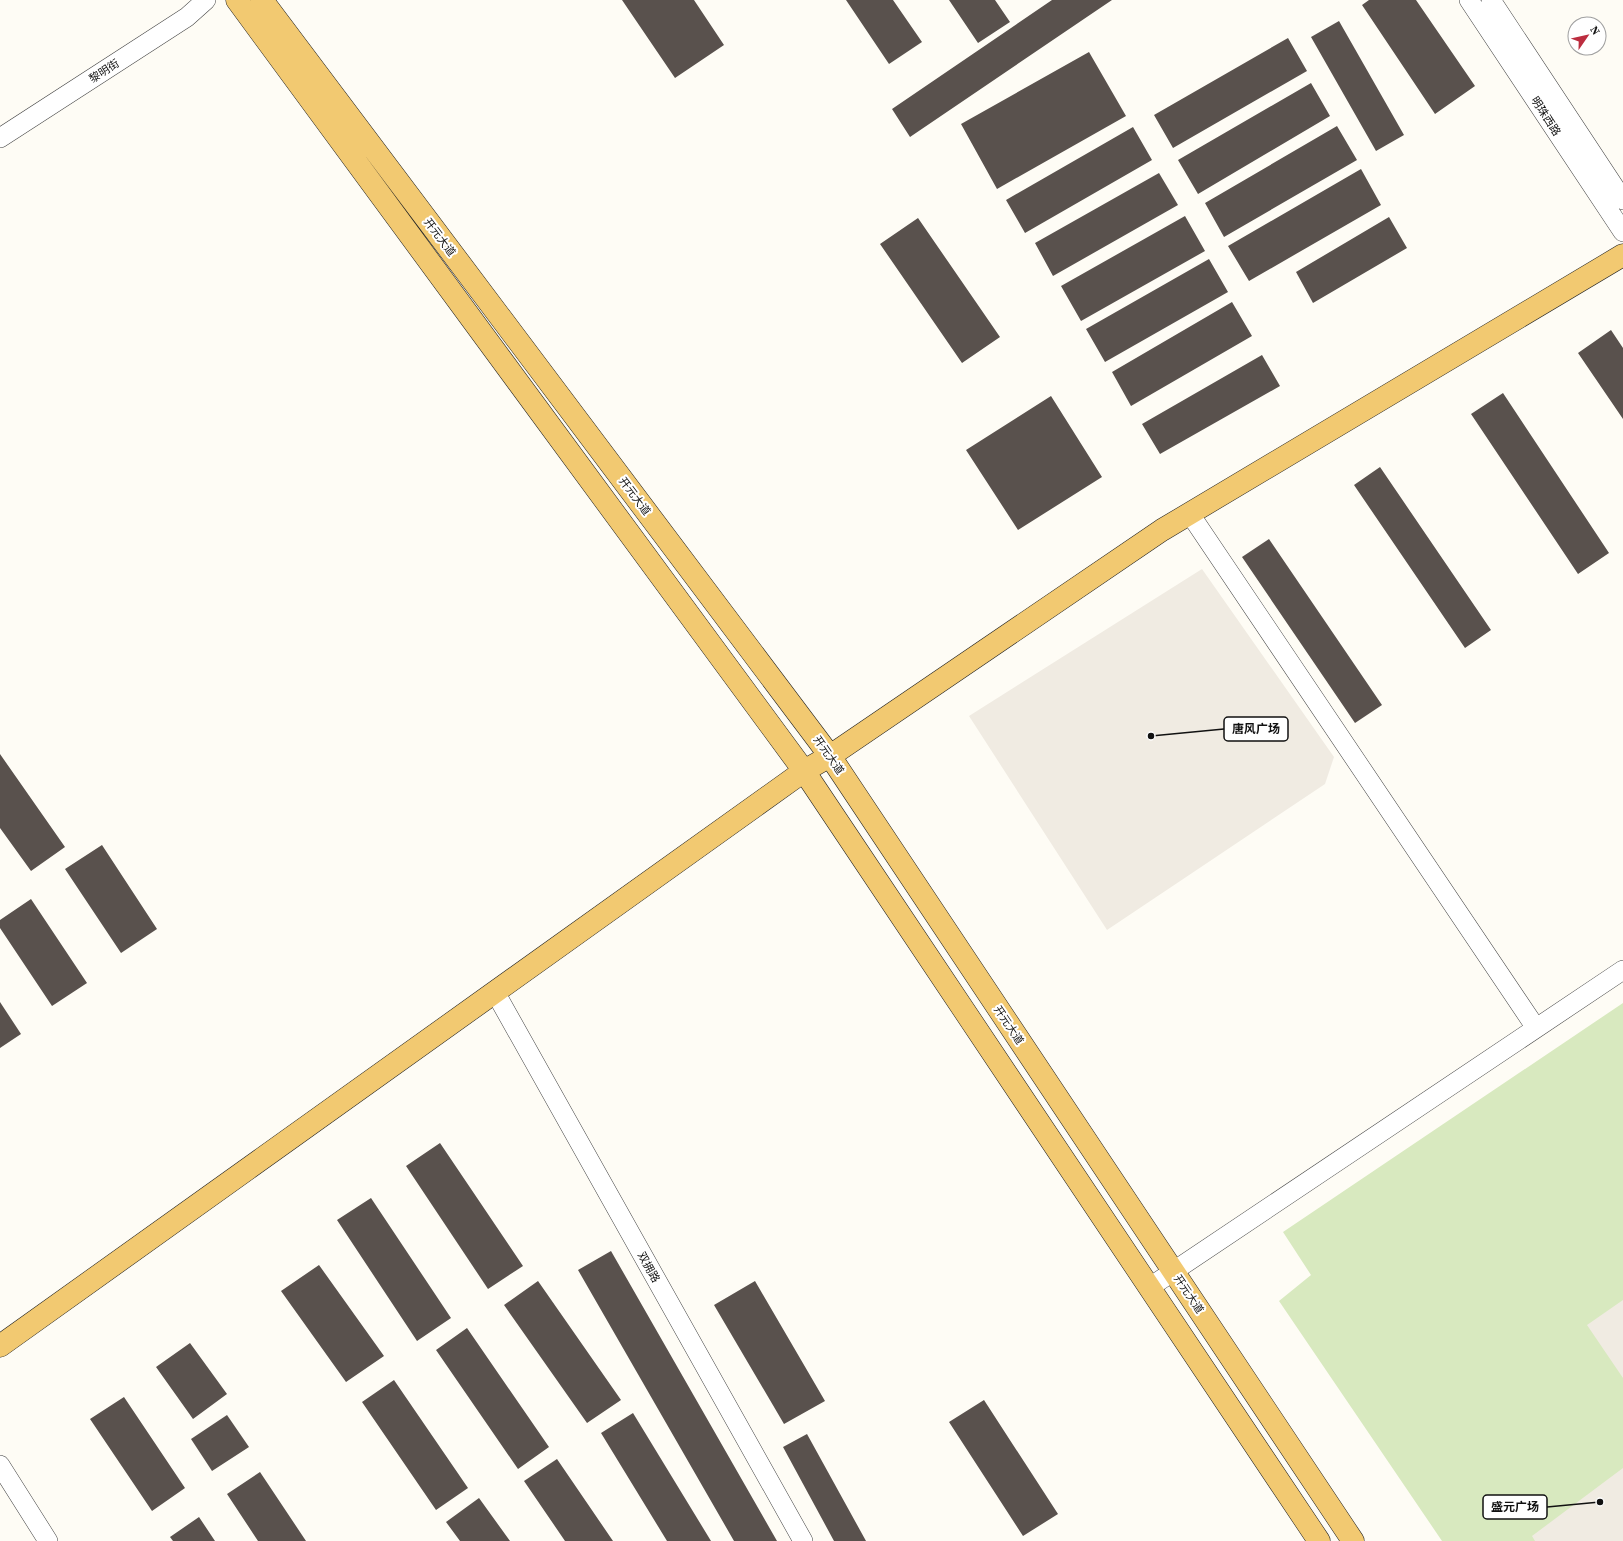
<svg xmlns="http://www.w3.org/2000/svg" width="1623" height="1541" font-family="'Source Serif 4','Noto Sans SC',serif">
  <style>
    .green { fill: #d8e9bf }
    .plaza { fill: #f0ebe2 }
    .building { fill: #59514d }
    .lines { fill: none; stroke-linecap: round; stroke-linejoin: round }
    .minor-casing { stroke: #444; stroke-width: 20 }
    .major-casing { stroke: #222; stroke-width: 23 }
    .minor { stroke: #fff; stroke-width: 19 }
    .major { stroke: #f2c971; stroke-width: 22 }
    .labels { text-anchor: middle; stroke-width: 4; stroke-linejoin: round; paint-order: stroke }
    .street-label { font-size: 11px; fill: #111; stroke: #fff }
    .leader { fill: none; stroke: #111; stroke-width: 1.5 }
    .callout-dot { fill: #111; stroke: #fff; stroke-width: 1.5 }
    .callout { fill: #fff; stroke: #111; stroke-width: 1.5 }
    .callout-label { font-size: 12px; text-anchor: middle; font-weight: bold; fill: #111 }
  </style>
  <rect width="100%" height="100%" fill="#fefcf5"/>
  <path class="green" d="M1623 1003V1541H1442L1279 1301 1311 1275 1283 1232Z"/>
  <path class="plaza" d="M1202 569 1334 757 1325 784 1107 930 969 716Z
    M1623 1300V1378L1587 1325Z
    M1623 1468V1541H1535L1532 1536Z"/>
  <path class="building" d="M622 0H694L724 45 675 78Z
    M846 0H893L922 42 889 64Z
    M949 0H995L1010 22 978 43Z
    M1052 0H1112L910 137 892 109Z
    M1369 0H1416L1475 86 1435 114 1362 5Z
    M1339 21 1404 135 1376 151 1311 37Z
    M1288 38 1307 71 1173 148 1154 115Z
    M1089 52 1126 116 997 189 961 124Z
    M1311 83 1330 116 1198 194 1178 160Z
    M1337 126 1357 160 1224 237 1205 203Z
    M1133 127 1152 160 1025 233 1006 200Z
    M1361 169 1381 205 1249 281 1228 246Z
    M1159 173 1178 205 1053 276 1035 243Z
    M1185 216 1205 251 1081 321 1061 286Z
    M1389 217 1407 248 1313 303 1296 272Z
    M918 218 1000 337 962 363 880 244Z
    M1209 259 1228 292 1105 362 1086 329Z
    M1232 302 1252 336 1131 406 1112 372Z
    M1611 330 1623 348V419L1578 353Z
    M1262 355 1280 386 1160 454 1142 424Z
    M1503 393 1609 553 1578 574 1471 414Z
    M1051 396 1102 477 1018 530 966 450Z
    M1380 467 1491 630 1465 648 1354 485Z
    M1269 539 1382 705 1355 723 1242 557Z
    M0 754 65 847 31 871 0 828Z
    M102 845 157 929 121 953 65 869Z
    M31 899 87 983 52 1006 0 928V920Z
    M0 1002 21 1034 0 1048Z
    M440 1143 523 1266 488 1289 406 1166Z
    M371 1198 451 1318 417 1341 337 1220Z
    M611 1251 777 1541H734L578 1270Z
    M319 1265 384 1356 346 1382 281 1291Z
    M538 1281 621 1400 587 1423 504 1305Z
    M755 1281 825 1401 784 1424 714 1305Z
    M467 1328 549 1447 518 1469 436 1350Z
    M190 1343 227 1394 193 1419 156 1367Z
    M394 1380 468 1488 436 1510 362 1402Z
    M124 1397 185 1488 152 1511 90 1419Z
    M984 1400 1058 1514 1023 1536 949 1422Z
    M633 1413 711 1541H667L601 1433Z
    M227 1415 249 1447 212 1471 191 1439Z
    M807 1434 866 1541H834L783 1447Z
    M557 1459 613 1541H565L524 1481Z
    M260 1472 306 1541H258L227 1494Z
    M479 1498 510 1541H460L446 1522Z
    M199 1517 215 1541H173L170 1537Z"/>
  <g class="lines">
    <defs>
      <path id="minor" d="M1469 0 1623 232
        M1491 0 1623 200
        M0 138 187 17 206 0
        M1190 514 1536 1028
        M495 992 803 1541
        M1150 1287 1623 970
        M0 1465 48 1541"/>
      <path id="major" d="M237 0 804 771 1319 1541
        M262 0 830 756 1353 1541
        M0 1346 804 771 830 756 1162 530 1623 255"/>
    </defs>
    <use href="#minor" class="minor-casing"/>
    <use href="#major" class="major-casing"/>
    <use href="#minor" class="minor"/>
    <use href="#major" class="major"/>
  </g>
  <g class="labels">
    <g class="street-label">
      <text transform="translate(104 71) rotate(-33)" y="4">黎明街</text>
      <text transform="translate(1546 116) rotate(57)" y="4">明珠西路</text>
      <text transform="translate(440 237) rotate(53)" y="4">开元大道</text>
      <text transform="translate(635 496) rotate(53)" y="4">开元大道</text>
      <text transform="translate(829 755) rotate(55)" y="4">开元大道</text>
      <text transform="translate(1009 1025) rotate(56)" y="4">开元大道</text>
      <text transform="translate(649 1267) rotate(61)" y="4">双拥路</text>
      <text transform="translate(1189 1294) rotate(56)" y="4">开元大道</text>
    </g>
  </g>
  <path class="leader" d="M1151 736L1224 729M1600 1502L1547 1507"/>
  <g class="callout-dot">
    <circle cx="1151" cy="736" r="4"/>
    <circle cx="1600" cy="1502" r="4"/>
  </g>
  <g class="callout">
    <rect x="1224" y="717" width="64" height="24" rx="4"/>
    <rect x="1483" y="1495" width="64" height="24" rx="4"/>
  </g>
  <g class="callout-label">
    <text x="1256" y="733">唐风广场</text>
    <text x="1515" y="1511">盛元广场</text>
  </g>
  <g transform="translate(1587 36) rotate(56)"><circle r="19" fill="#ffffff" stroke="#a0a0a0"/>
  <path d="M0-3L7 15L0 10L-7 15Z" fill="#bc2d3f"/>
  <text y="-6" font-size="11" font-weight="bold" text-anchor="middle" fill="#111111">N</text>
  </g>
</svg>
